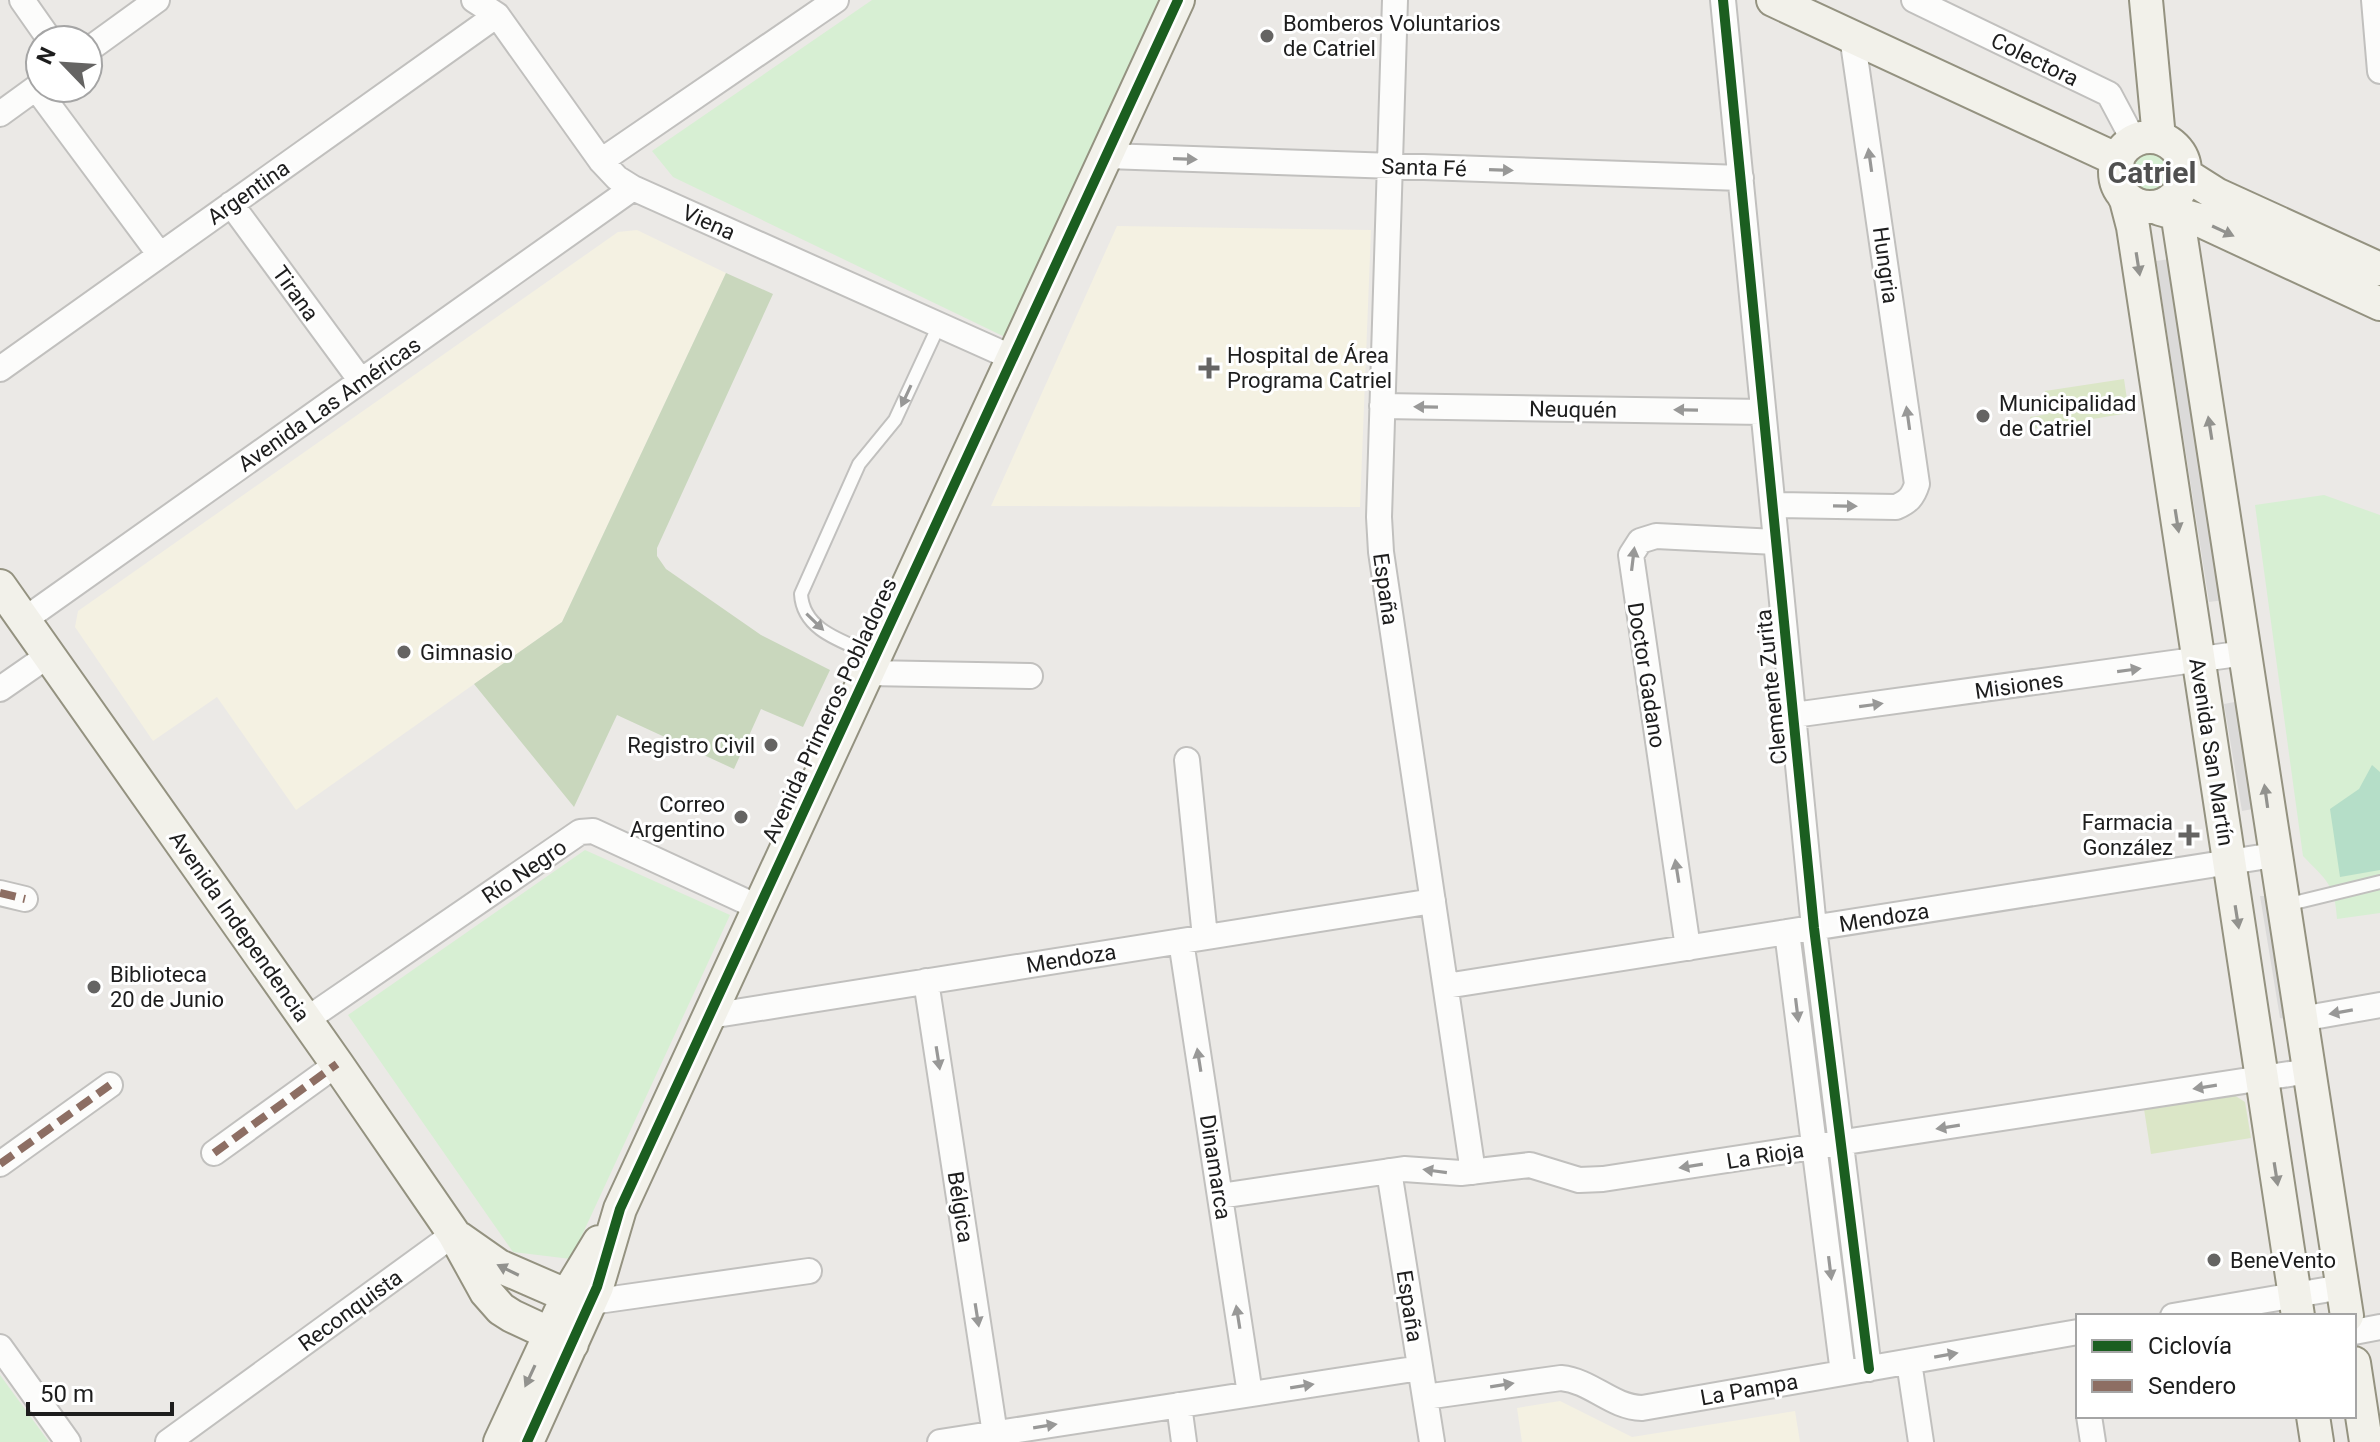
<svg xmlns="http://www.w3.org/2000/svg" width="2380" height="1442" font-family="Roboto,sans-serif">
  <style>
    .education { fill: #f4f1e2 }
    .grass { fill: #dbe6c7 }
    .forest { fill: #c9d7bd }
    .park { fill: #d7efd3 }
    .pitch { fill: #b5dec8 }
    .parking { fill: #dbdad9 }
    .lines { fill: none; stroke-linecap: round; stroke-linejoin: round }
    .lane-casing { stroke: #c1c0be; stroke-width: 16 }
    .street-casing { stroke: #c1c0be; stroke-width: 28 }
    .secondary-casing { stroke: #949280; stroke-width: 36 }
    .lane { stroke: #fcfcfb; stroke-width: 12 }
    .street { stroke: #fcfcfb; stroke-width: 24 }
    .secondary { stroke: #f2f1ea; stroke-width: 32 }
    .quiet { stroke: #8d6e63; stroke-width: 8; stroke-dasharray: 16 8; stroke-linecap: butt }
    .cycleway-casing { stroke: #fff; stroke-width: 15 }
    .cycleway { stroke: #1b5e20; stroke-width: 10 }
    .oneway { fill: #989897 }
    .oneway2 { fill: #92928e }
    .poi-dot { fill: #656463; stroke: #fff; stroke-width: 3 }
    .labels { text-anchor: middle; stroke-width: 6; stroke-linejoin: round; paint-order: stroke }
    .poi-label { font-size: 22px; fill: #1d1d1d; stroke: #fff; text-anchor: start }
    .street-label { font-size: 22px; fill: #1d1d1d; stroke: #fff }
    .district-label { font-size: 30px; font-weight: bold; fill: #505050; stroke: #fff }
  </style>
  <rect width="100%" height="100%" fill="#ebe9e6"/>
  <path class="education" d="M1117 226 1371 230 1360 507 991 506Z
    M637 230 726 273 562 622 296 810 217 697 153 741 75 627 78 611 618 232Z
    M1560 1401 1632 1437 1795 1411 1800 1442H1522L1517 1408Z"/>
  <path class="grass" d="M2124 379 2129 413 2032 429 2030 417 2048 414 2045 391Z
    M2234 1095 2245 1102 2251 1138 2151 1154 2144 1109Z"/>
  <path class="forest" d="M726 273 773 294 657 548V556L666 569 761 635 830 670 803 727 761 709 734 769 617 715 574 807 474 684 562 622Z"/>
  <path class="park" d="M872 0H1160L1007 338 673 177 652 151Z
    M2127 173a24 24 0 1 1 48 0a24 24 0 1 1-48 0Z
    M2324 495 2380 515V913L2337 919C2335 884 2326 880 2303 856L2255 505Z
    M585 850 730 915 571 1259 513 1252 348 1015Z
    M0 1375 49 1442H0Z"/>
  <path class="pitch" d="M2372 765 2380 772V870L2340 877 2330 809 2359 789Z"/>
  <path class="parking" d="M2170 259 2224 600 2209 602 2156 261Z
    M2240 701 2258 808 2242 811 2224 704Z
    M2260 896H2276L2295 1021 2280 1018Z"/>
  <g class="lines">
    <defs>
      <path id="lane" d="M876 656C846 642 803 632 801 594L859 464 895 420 939 325
        M2286 905 2380 882"/>
      <path id="street" d="M22 0 50 40
        M474 0 497 15 601 161 617 178 633 188 1013 358
        M1395 0 1379 517 1381 552 1473 1172
        M1723 0 1814 928 1869 1369
        M1914 0 2109 94 2134 141
        M2374 0 2380 71
        M88 50 157 0
        M36 88 160 255
        M0 114 40 85
        M1107 156 1741 178
        M601 161 836 0
        M231 204 361 381
        M0 369 497 15
        M1382 406 1763 412
        M1773 505 1896 507C1908 502 1913 497 1917 484L1852 36
        M24 620 633 188
        M868 673 1030 676
        M0 689 49 655
        M1794 715 2245 653
        M1187 760 1205 937
        M0 893 25 899
        M1787 932 1843 1373
        M1181 941 1250 1394
        M1688 948 1631 555 1640 541 1656 536 1776 542
        M926 981 995 1434
        M1446 986 2274 855
        M710 1016 1433 901
        M2301 1019 2380 1005
        M306 1020 580 832 593 831 760 908
        M214 1153 337 1064
        M0 1164 110 1085
        M1389 1171 1432 1442
        M1220 1196 1404 1169 1461 1173 1530 1165 1579 1180 1603 1179 2309 1071
        M577 1300 591 1302 809 1271
        M2173 1316 2342 1287
        M2354 1332 2380 1327
        M0 1347 68 1442
        M1909 1362 1921 1442
        M1425 1397 1561 1378C1592 1381 1611 1407 1642 1408L2078 1332
        M1179 1405 1184 1442
        M2089 1416 2093 1442
        M168 1442 454 1234
        M940 1442 1420 1368"/>
      <path id="secondary" d="M1773 0 2118 160
        M2146 0 2159 138
        M2115 172a35 35 0 1 1 70 0a35 35 0 1 1-70 0Z
        M2186 175 2216 194 2380 269
        M2120 189 2126 200 2133 227 2298 1316
        M2172 200 2177 212 2347 1316
        M2160 209 2199 220 2380 304
        M0 586 337 1064 454 1234 486 1292 501 1309 512 1316 572 1344
        M459 1238 499 1266 568 1296 583 1312
        M2354 1363 2366 1442
        M2313 1416 2317 1442
        M500 1442 573 1285 599 1242
        M527 1442 597 1287 620 1209 1178 0"/>
    </defs>
    <use href="#lane" class="lane-casing"/>
    <use href="#street" class="street-casing"/>
    <use href="#secondary" class="secondary-casing"/>
    <use href="#lane" class="lane"/>
    <use href="#street" class="street"/>
    <use href="#secondary" class="secondary"/>
    <path class="quiet" d="M0 893 25 899
      M214 1153 337 1064
      M0 1164 110 1085"/>
    <defs>
      <path id="cycleway" d="M1723 0 1814 928 1869 1369
        M527 1442 597 1287 620 1209 1178 0"/>
    </defs>
    <use href="#cycleway" class="cycleway-casing"/>
    <use href="#cycleway" class="cycleway"/>
  </g>
  <defs><path id="oneway-solid" d="M-6-.8H1V-3.2L6.5 0L1 3.2V.8H-6Z" transform="scale(2)"/></defs>
  <g class="oneway">
    <use href="#oneway-solid" transform="translate(1185 159) rotate(2)"/>
    <use href="#oneway-solid" transform="translate(1870 160) rotate(-98)"/>
    <use href="#oneway-solid" transform="translate(1501 170) rotate(2)"/>
    <use href="#oneway-solid" transform="translate(906 396) rotate(115)"/>
    <use href="#oneway-solid" transform="translate(1426 407) rotate(-179)"/>
    <use href="#oneway-solid" transform="translate(1686 410) rotate(-179)"/>
    <use href="#oneway-solid" transform="translate(1908 418) rotate(-98)"/>
    <use href="#oneway-solid" transform="translate(1845 506) rotate(1)"/>
    <use href="#oneway-solid" transform="translate(1633 559) rotate(-83)"/>
    <use href="#oneway-solid" transform="translate(815 622) rotate(44)"/>
    <use href="#oneway-solid" transform="translate(2129 670) rotate(-8)"/>
    <use href="#oneway-solid" transform="translate(1871 705) rotate(-8)"/>
    <use href="#oneway-solid" transform="translate(1677 871) rotate(-99)"/>
    <use href="#oneway-solid" transform="translate(1797 1010) rotate(83)"/>
    <use href="#oneway-solid" transform="translate(2341 1012) rotate(170)"/>
    <use href="#oneway-solid" transform="translate(938 1058) rotate(81)"/>
    <use href="#oneway-solid" transform="translate(1199 1060) rotate(-99)"/>
    <use href="#oneway-solid" transform="translate(2205 1087) rotate(171)"/>
    <use href="#oneway-solid" transform="translate(1948 1127) rotate(171)"/>
    <use href="#oneway-solid" transform="translate(1691 1166) rotate(171)"/>
    <use href="#oneway-solid" transform="translate(1435 1171) rotate(-172)"/>
    <use href="#oneway-solid" transform="translate(1830 1268) rotate(83)"/>
    <use href="#oneway-solid" transform="translate(977 1315) rotate(81)"/>
    <use href="#oneway-solid" transform="translate(1238 1317) rotate(-99)"/>
    <use href="#oneway-solid" transform="translate(1946 1355) rotate(-10)"/>
    <use href="#oneway-solid" transform="translate(1502 1385) rotate(-9)"/>
    <use href="#oneway-solid" transform="translate(1302 1386) rotate(-9)"/>
    <use href="#oneway-solid" transform="translate(1045 1426) rotate(-9)"/>
  </g>
  <g class="oneway2">
    <use href="#oneway-solid" transform="translate(2223 231) rotate(25)"/>
    <use href="#oneway-solid" transform="translate(2138 264) rotate(81)"/>
    <use href="#oneway-solid" transform="translate(2210 428) rotate(-99)"/>
    <use href="#oneway-solid" transform="translate(2177 521) rotate(81)"/>
    <use href="#oneway-solid" transform="translate(2266 796) rotate(-98)"/>
    <use href="#oneway-solid" transform="translate(2237 917) rotate(81)"/>
    <use href="#oneway-solid" transform="translate(2276 1174) rotate(81)"/>
    <use href="#oneway-solid" transform="translate(508 1270) rotate(-154)"/>
    <use href="#oneway-solid" transform="translate(530 1376) rotate(115)"/>
  </g>
  <g class="poi-dot">
    <circle cx="1267" cy="36" r="8"/>
    <path d="M1205 356h8v8h8v8h-8v8h-8v-8h-8v-8h8z"/>
    <circle cx="1983" cy="416" r="8"/>
    <circle cx="404" cy="652" r="8"/>
    <circle cx="771" cy="745" r="8"/>
    <circle cx="741" cy="817" r="8"/>
    <path d="M2185 823h8v8h8v8h-8v8h-8v-8h-8v-8h8z"/>
    <circle cx="94" cy="987" r="8"/>
    <circle cx="2214" cy="1260" r="8"/>
  </g>
  <g class="labels">
    <g class="poi-label">
      <text x="1283" y="31">Bomberos Voluntarios<tspan x="1283" dy="25">de Catriel</tspan></text>
      <text x="1227" y="363">Hospital de Área<tspan x="1227" dy="25">Programa Catriel</tspan></text>
      <text x="1999" y="411">Municipalidad<tspan x="1999" dy="25">de Catriel</tspan></text>
      <text x="420" y="660">Gimnasio</text>
      <text x="755" y="753" text-anchor="end">Registro Civil</text>
      <text x="725" y="812" text-anchor="end">Correo<tspan x="725" dy="25">Argentino</tspan></text>
      <text x="2173" y="830" text-anchor="end">Farmacia<tspan x="2173" dy="25">González</tspan></text>
      <text x="110" y="982">Biblioteca<tspan x="110" dy="25">20 de Junio</tspan></text>
      <text x="2230" y="1268">BeneVento</text>
    </g>
    <g class="street-label">
      <text transform="translate(2035 59) rotate(26)" y="8">Colectora</text>
      <text transform="translate(1424 167) rotate(2)" y="8">Santa Fé</text>
      <text transform="translate(248 192) rotate(-35)" y="8">Argentina</text>
      <text transform="translate(709 222) rotate(24)" y="8">Viena</text>
      <text transform="translate(1886 265) rotate(82)" y="8">Hungria</text>
      <text transform="translate(296 293) rotate(54)" y="8">Tirana</text>
      <text transform="translate(329 404) rotate(-35)" y="8">Avenida Las Américas</text>
      <text transform="translate(1573 409) rotate(1)" y="8">Neuquén</text>
      <text transform="translate(1386 589) rotate(82)" y="8">España</text>
      <text transform="translate(1647 675) rotate(81)" y="8">Doctor Gadano</text>
      <text transform="translate(2019 685) rotate(-8)" y="8">Misiones</text>
      <text transform="translate(1771 687) rotate(-96)" y="8">Clemente Zurita</text>
      <text transform="translate(829 710) rotate(-65)" y="8">Avenida Primeros Pobladores</text>
      <text transform="translate(2212 752) rotate(81)" y="8">Avenida San Martín</text>
      <text transform="translate(524 871) rotate(-34)" y="8">Río Negro</text>
      <text transform="translate(1884 917) rotate(-9)" y="8">Mendoza</text>
      <text transform="translate(240 926) rotate(55)" y="8">Avenida Independencia</text>
      <text transform="translate(1071 958) rotate(-9)" y="8">Mendoza</text>
      <text transform="translate(1765 1155) rotate(-9)" y="8">La Rioja</text>
      <text transform="translate(1216 1167) rotate(81)" y="8">Dinamarca</text>
      <text transform="translate(961 1207) rotate(81)" y="8">Bélgica</text>
      <text transform="translate(1410 1306) rotate(81)" y="8">España</text>
      <text transform="translate(350 1310) rotate(-36)" y="8">Reconquista</text>
      <text transform="translate(1749 1389) rotate(-10)" y="8">La Pampa</text>
    </g>
    <g class="district-label">
      <text x="2152" y="183">Catriel</text>
    </g>
  </g>
  <rect x="2076" y="1314" width="280" height="104" fill="#ffffff" stroke="#a5a5a5" stroke-width="2"/>
  <rect x="2092" y="1340" width="40" height="12" fill="#1b5e20" stroke="#a5a5a5" stroke-width="2"/>
  <text x="2148" y="1354" font-size="24" fill="#1d1d1d">Ciclovía</text>
  <rect x="2092" y="1380" width="40" height="12" fill="#8d6e63" stroke="#a5a5a5" stroke-width="2"/>
  <text x="2148" y="1394" font-size="24" fill="#1d1d1d">Sendero</text>
  <g transform="translate(64 64) rotate(295)"><circle r="38" fill="#ffffff" stroke="#a5a5a5" stroke-width="2"/>
  <path d="M0-6L14 30L0 20L-14 30Z" fill="#656463"/>
  <text y="-12" font-size="22" font-weight="bold" text-anchor="middle" fill="#1d1d1d">N</text>
  </g>
  <path d="M28 1402v12h144v-12" fill="none" stroke="#1d1d1d" stroke-width="4"/>
  <text x="40" y="1402" font-size="24" fill="#1d1d1d" stroke="#ffffff" stroke-width="6" paint-order="stroke">50 m</text>
</svg>
